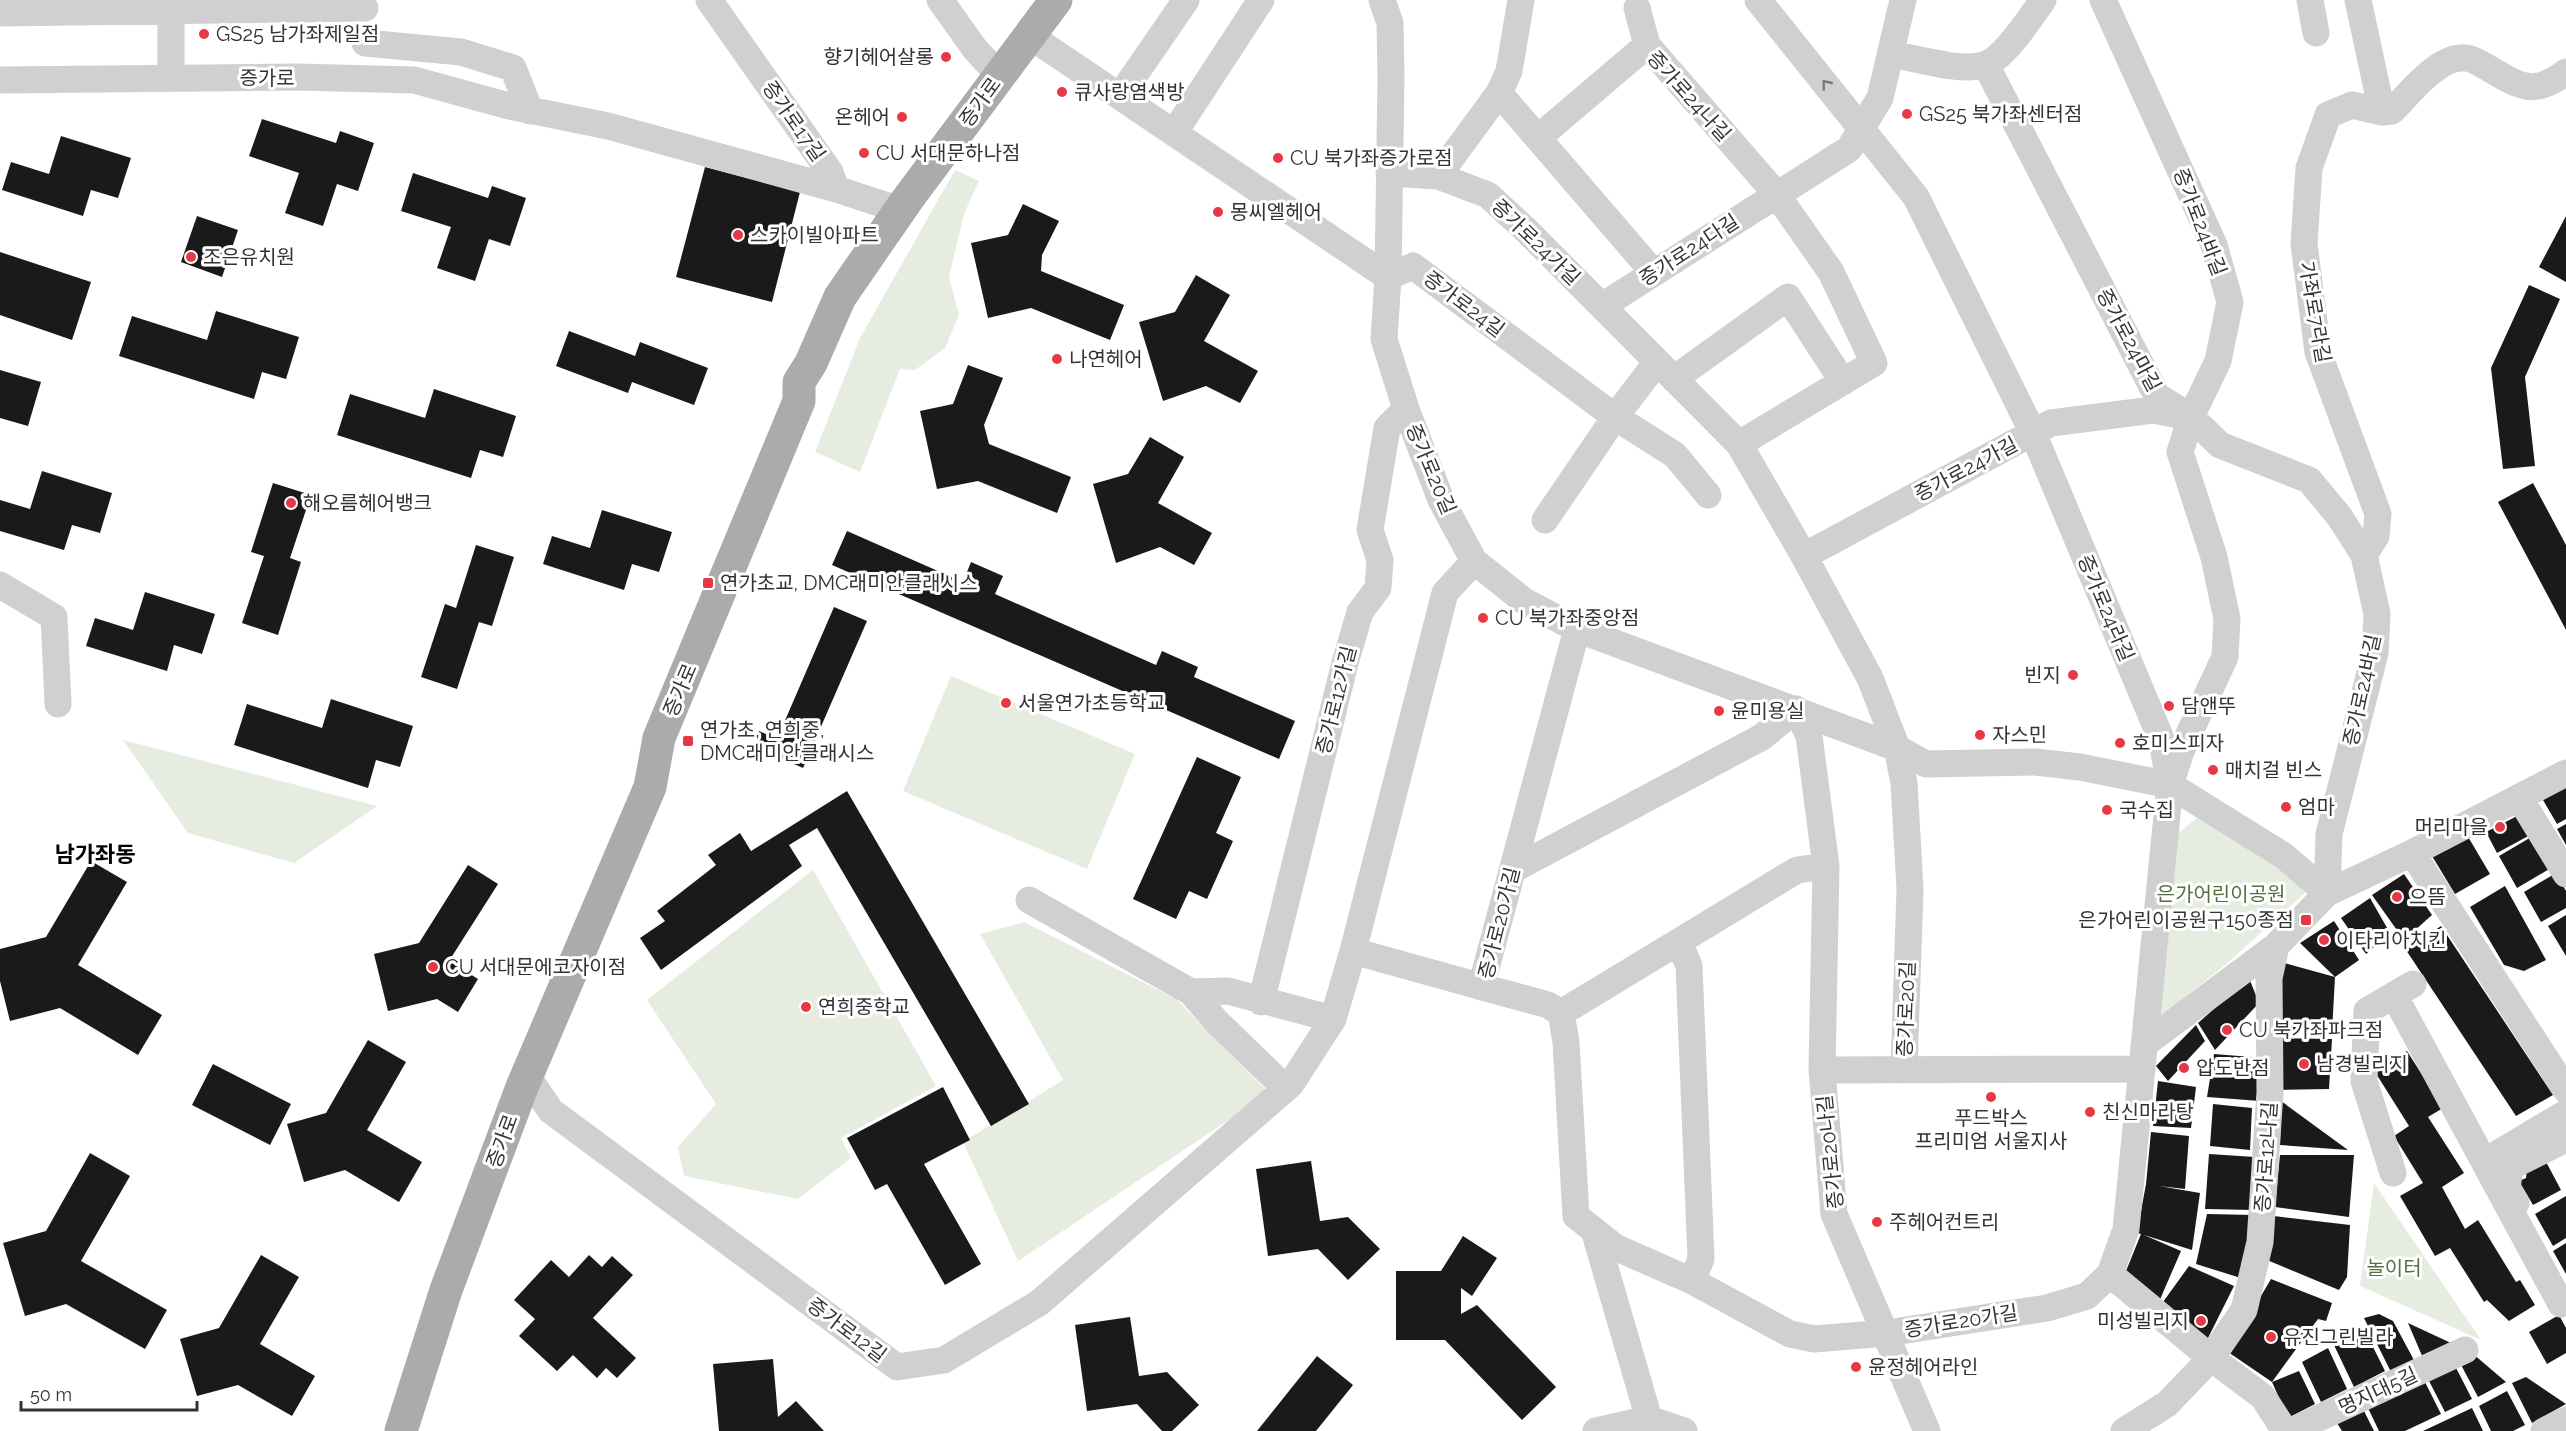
<svg xmlns="http://www.w3.org/2000/svg" width="2566" height="1431" font-family="Raleway,'Noto Sans KR',sans-serif">
  <style>
    .green { fill: #e6ecdf }
    .building { fill: #1a1a1a }
    .lines { fill: none; stroke-linecap: round; stroke-linejoin: round }
    .minor { stroke: #d0d0d0; stroke-width: 27 }
    .major { stroke: #ababab; stroke-width: 33 }
    .oneway { stroke: #7a7a7a }
    .poi-dot { fill: #e63946; stroke: #fff; stroke-width: 2 }
    .labels { text-anchor: middle; stroke-width: 6; stroke-linejoin: round; paint-order: stroke }
    .poi-label { font-size: 20px; fill: #333; stroke: #fff; text-anchor: start }
    .street-label { font-size: 20px; fill: #333; stroke: #fff }
    .park-label { font-size: 20px; fill: #56703f; stroke: #fff }
    .quarter-label { font-size: 22px; font-weight: bold; fill: #000; stroke: #fff }
  </style>
  <rect width="100%" height="100%" fill="#fff"/>
  <path class="green" d="M955 170 979 181 964 214 949 277 959 315 945 348 915 370 900 369 860 472 815 452 860 338Z
    M951 676 1135 754 1087 869 903 791Z
    M123 740 377 806 294 863 188 833Z
    M2197 818 2302 878 2305 893 2224 966 2160 1017 2172 838Z
    M813 870 936 1086 841 1138 851 1158 798 1199 684 1176 678 1147 716 1104 647 1000Z
    M1024 922 1176 999 1269 1093 1018 1261 963 1142 1063 1080 980 934Z
    M2374 1183 2481 1340 2360 1286Z"/>
  <path class="building" d="M262 119 336 143 340 131 374 143 358 191 337 184 323 226 285 213 299 173 249 156Z
    M61 136 131 158 118 198 91 190 83 216 2 190 11 162 49 174Z
    M705 167 800 192 772 302 676 277Z
    M413 173 488 198 492 186 526 198 510 246 489 239 475 281 437 268 451 227 401 211Z
    M1023 204 1059 221 1042 255 1041 271 1124 305 1110 340 1031 308 988 318 971 243 1008 235Z
    M197 216 238 230 222 277 181 262Z
    M2566 216V282L2539 267Z
    M0 252 91 282 72 340 0 315Z
    M1196 275 1230 295 1204 341 1258 371 1240 403 1206 386 1163 401 1139 322 1175 312Z
    M2529 285 2560 299 2525 377 2535 466 2503 469 2491 368Z
    M216 311 299 337 286 379 262 372 254 399 119 356 132 316 207 340Z
    M569 331 635 356 640 342 708 368 694 405 632 382 628 393 556 366Z
    M968 365 1003 378 984 425 989 444 1071 477 1057 513 978 481 937 489 920 411 953 404Z
    M0 370 41 382 28 426 0 418Z
    M434 389 516 416 503 457 480 450 471 478 337 435 350 394 425 418Z
    M1150 437 1184 457 1158 503 1212 533 1194 565 1160 547 1116 563 1093 484 1128 474Z
    M42 471 112 493 100 533 72 525 64 550 0 531V500L30 509Z
    M273 483 311 495 290 558 301 562 278 635 242 623 264 556 251 552Z
    M2533 483 2566 545V630L2498 502Z
    M602 510 672 532 659 572 632 564 624 590 543 564 552 536 590 548Z
    M847 531 963 582 971 562 1003 576 995 594 1156 665 1162 651 1198 667 1194 677 1295 721 1279 759 832 565Z
    M476 545 514 557 492 626 479 622 457 689 421 677 445 604 456 608Z
    M145 592 215 614 202 654 174 645 167 671 86 646 95 618 133 630Z
    M834 607 867 621 803 768 767 752 763 760 750 754 759 731 777 739Z
    M331 699 413 726 400 767 376 760 368 788 234 745 247 704 322 728Z
    M1197 757 1241 777 1216 833 1233 841 1207 899 1189 891 1176 919 1133 899Z
    M2566 787V819L2557 824 2543 800Z
    M847 791 1029 1104 991 1126 817 828 789 845 802 866 661 970 640 938 665 921 657 911 716 865 708 855 740 833 751 851Z
    M2521 814 2532 834 2497 853 2486 832Z
    M2566 824V845L2557 829Z
    M2467 835 2490 874 2455 894 2432 856Z
    M2533 836 2551 868 2517 888 2499 856Z
    M91 861 127 882 78 965 162 1015 138 1055 60 1008 10 1021 0 981V949L46 937Z
    M468 865 498 884 449 961 478 979 458 1012 437 999 388 1011 374 954 419 943Z
    M2556 873 2566 891V908L2541 922 2524 892Z
    M2404 874 2432 915 2404 940 2372 895Z
    M2505 886 2546 960 2524 971 2504 965 2470 907Z
    M2370 898 2390 933 2366 954 2341 918Z
    M2566 915V956L2548 926Z
    M2334 921 2359 960 2335 977 2300 943Z
    M2441 926 2553 1095 2516 1116 2406 950Z
    M2281 962 2335 977 2332 1032 2282 1031Z
    M2249 978 2259 1003 2215 1050 2198 1023Z
    M2196 1025 2205 1041 2168 1081 2156 1066Z
    M2279 1038 2332 1039 2329 1089 2278 1090Z
    M368 1040 406 1062 367 1130 422 1162 399 1202 345 1170 304 1182 287 1124 326 1113Z
    M2407 1051 2443 1108 2428 1117 2464 1173 2442 1187 2465 1229 2478 1220 2516 1282 2520 1280 2535 1305 2509 1321 2487 1300 2484 1302 2450 1248 2435 1256 2400 1196 2423 1183 2394 1136 2409 1126 2375 1072Z
    M2214 1054 2264 1058 2260 1101 2207 1097Z
    M213 1064 291 1104 270 1145 192 1105Z
    M2158 1081 2196 1087 2191 1128 2153 1126Z
    M943 1087 970 1140 924 1164 981 1264 945 1285 887 1184 875 1190 847 1138Z
    M2281 1101 2348 1150 2280 1145Z
    M2213 1104 2252 1108 2250 1150 2210 1146Z
    M2151 1132 2189 1136 2185 1189 2159 1186 2200 1193 2192 1250 2144 1235 2181 1251 2158 1304 2124 1276 2141 1234 2137 1233 2146 1184Z
    M90 1153 130 1176 81 1261 167 1310 145 1349 66 1304 25 1316 3 1243 46 1231Z
    M2209 1154 2255 1157 2254 1210 2205 1209Z
    M2280 1155H2354L2349 1217 2275 1207Z
    M2544 1158 2561 1190 2533 1205 2519 1181 2526 1178 2527 1168Z
    M1311 1161 1320 1221 1348 1217 1380 1249 1348 1280 1318 1249 1268 1256 1256 1169Z
    M2566 1196V1238L2553 1246 2535 1214Z
    M2207 1214 2254 1215 2244 1279 2196 1264Z
    M2274 1216 2350 1225 2347 1277 2339 1290 2267 1260Z
    M1463 1236 1497 1258 1472 1296 1461 1288V1314L1477 1305 1556 1387 1522 1420 1445 1340H1396V1271H1441Z
    M2566 1243V1274L2553 1251Z
    M261 1255 299 1277 260 1344 315 1376 292 1416 238 1385 197 1396 180 1339 219 1328Z
    M589 1255 602 1267 612 1256 633 1275 593 1318 636 1358 617 1378 606 1368 597 1378 573 1355 557 1371 519 1336 535 1319 514 1300 551 1260 569 1277Z
    M2189 1266 2234 1286 2207 1340 2163 1302Z
    M2271 1279 2332 1303 2326 1321 2318 1319 2272 1382 2228 1352Z
    M2379 1314 2393 1321 2415 1362 2392 1374 2364 1318Z
    M2559 1315 2566 1328V1353L2547 1364 2529 1332Z
    M1130 1317 1139 1376 1167 1372 1199 1405 1172 1431H1162L1137 1404 1087 1411 1075 1325Z
    M2408 1323 2451 1343 2423 1358Z
    M2364 1329 2385 1371 2354 1387 2333 1343Z
    M2328 1348 2347 1389 2321 1402 2302 1362Z
    M2472 1353 2506 1382 2478 1397 2459 1361Z
    M1317 1356 1353 1385 1316 1431H1257Z
    M773 1359 778 1417 796 1401 824 1431H719L713 1364Z
    M2454 1364 2472 1399 2445 1412 2428 1379Z
    M2299 1371 2315 1404 2288 1418 2272 1382Z
    M2526 1377 2566 1404 2532 1423 2512 1383Z
    M2424 1380 2441 1414 2405 1431H2379L2368 1408Z
    M2507 1391 2525 1425 2513 1431H2491L2479 1406Z
    M2472 1408 2483 1431H2423Z
    M2364 1411 2374 1431H2342L2337 1423Z"/>
  <g class="lines">
    <path class="minor" d="M709 0 830 172 836 189 900 210
      M940 0 975 49 999 75
      M1382 0 1390 23 1391 77 1388 277 1384 339 1406 409 1441 500 1474 561 1524 601 1577 629 1897 748 1926 764 2035 762 2080 767 2170 785 2284 856 2327 893
      M1758 0 1916 197 2033 433 2162 741 2169 781
      M2310 0 2316 33
      M2358 0 2382 112
      M1637 8 1647 45 1777 195 1831 272 1874 363 1739 444
      M0 13 365 8
      M1030 36 1388 277
      M365 43 461 52 513 68 530 111
      M1890 54C1916 58 1959 72 1984 65 2003 60 2031 17 2043 0
      M1986 65 2157 396 2191 417 2220 445 2309 480 2339 516 2364 555 2377 614 2375 653 2329 834 2327 893
      M171 78V0
      M0 80 297 77 414 80 509 106 608 126 836 189
      M1499 93 1654 273
      M1120 96 1186 0
      M1174 133 1261 0
      M1539 137 1647 45
      M1389 173 1438 176 1488 195 1527 231 1739 444 1804 556 1870 678 1897 748 1904 783 1910 889 1904 1070
      M1438 176 1499 93 1509 71 1521 0
      M1388 277 1413 266 1615 417 1675 455 1708 495
      M1602 306 1849 149 1880 98 1903 0
      M1674 379 1788 297 1843 382
      M1545 520 1615 417 1657 362
      M2364 555 2376 536 2378 514 2318 352 2304 244 2309 168 2328 115 2352 105 2382 112 2392 111C2409 94 2436 59 2461 58 2469 57 2476 61 2483 65 2517 84 2531 99 2566 72
      M1804 556 2051 423 2153 410 2184 416
      M0 585 54 617 58 704
      M2519 797 2566 874
      M2412 853 2566 1090
      M1512 870 1762 737 1796 709 1809 736 1826 866 1822 1070 1834 1214 1927 1431
      M1029 900 1191 992 1217 1022 1280 1083 1291 1084
      M1679 942 1689 966 1701 1259 1692 1281
      M1353 951 1548 1005 1561 1013 1566 1042 1576 1216 1615 1247 1692 1281 1790 1334 1814 1339 1887 1333 2047 1308 2087 1296 2110 1274 2126 1229 2170 785 2181 751 2225 657 2227 619 2214 557 2180 452 2191 417 2218 361 2230 302 2214 245 2103 0
      M1481 987 1577 629
      M1191 992 1228 991 1333 1019
      M2394 995 2561 1304
      M1261 1002 1345 663 1360 612 1378 588 1380 560 1370 530 1387 428 1406 409
      M1561 1013 1797 870 1826 866
      M2146 1043 2276 946 2327 893 2412 853 2566 773
      M1822 1070 2142 1069
      M527 1076 551 1111 897 1367 944 1360 1039 1303 1291 1084 1333 1019 1353 951 1445 593 1474 561
      M2492 1157 2566 1113
      M2393 1173 2364 1081 2367 1011 2413 984
      M2516 1203 2507 1188 2510 1167 2566 1139
      M1594 1230 1649 1419
      M2110 1274 2211 1358 2263 1397 2285 1431
      M1596 1431 1649 1419 1684 1431
      M2124 1431 2167 1404 2211 1358 2244 1310 2260 1242 2270 1092 2269 978 2276 946
      M2291 1431 2465 1350
      M2544 1431 2566 1420"/>
    <path class="major" d="M401 1431 446 1290 522 1087 650 787 659 738 799 401V382L811 363 840 297 907 200 1056 0"/>
  </g>
  <defs><path id="oneway-chevron" d="M-2-3.5L2.5 0L-2 3.5" fill="none" stroke-width="1.6" stroke-linecap="round" stroke-linejoin="round" transform="scale(1.5)"/></defs>
  <use class="oneway" href="#oneway-chevron" transform="translate(1826 84) rotate(-129)"/>
  <g class="poi-dot">
    <circle cx="204" cy="34" r="6"/>
    <circle cx="946" cy="57" r="6"/>
    <circle cx="1062" cy="92" r="6"/>
    <circle cx="1907" cy="114" r="6"/>
    <circle cx="902" cy="117" r="6"/>
    <circle cx="864" cy="153" r="6"/>
    <circle cx="1278" cy="158" r="6"/>
    <circle cx="1218" cy="212" r="6"/>
    <circle cx="738" cy="235" r="6"/>
    <circle cx="191" cy="257" r="6"/>
    <circle cx="1057" cy="359" r="6"/>
    <circle cx="291" cy="503" r="6"/>
    <rect x="702" y="577" width="12" height="12" rx="3"/>
    <circle cx="1483" cy="618" r="6"/>
    <circle cx="2073" cy="675" r="6"/>
    <circle cx="1006" cy="703" r="6"/>
    <circle cx="2169" cy="706" r="6"/>
    <circle cx="1719" cy="711" r="6"/>
    <circle cx="1980" cy="735" r="6"/>
    <rect x="682" y="735" width="12" height="12" rx="3"/>
    <circle cx="2120" cy="743" r="6"/>
    <circle cx="2213" cy="770" r="6"/>
    <circle cx="2286" cy="807" r="6"/>
    <circle cx="2107" cy="810" r="6"/>
    <circle cx="2500" cy="827" r="6"/>
    <circle cx="2397" cy="897" r="6"/>
    <rect x="2300" y="914" width="12" height="12" rx="3"/>
    <circle cx="2324" cy="940" r="6"/>
    <circle cx="433" cy="967" r="6"/>
    <circle cx="806" cy="1007" r="6"/>
    <circle cx="2227" cy="1030" r="6"/>
    <circle cx="2304" cy="1064" r="6"/>
    <circle cx="2184" cy="1068" r="6"/>
    <circle cx="1991" cy="1097" r="6"/>
    <circle cx="2090" cy="1112" r="6"/>
    <circle cx="1877" cy="1222" r="6"/>
    <circle cx="2201" cy="1321" r="6"/>
    <circle cx="2271" cy="1337" r="6"/>
    <circle cx="1856" cy="1367" r="6"/>
  </g>
  <g class="labels">
    <g class="poi-label">
      <text x="216" y="41">GS25 남가좌제일점</text>
      <text x="934" y="64" text-anchor="end">향기헤어살롱</text>
      <text x="1074" y="99">큐사랑염색방</text>
      <text x="1919" y="121">GS25 북가좌센터점</text>
      <text x="890" y="124" text-anchor="end">온헤어</text>
      <text x="876" y="160">CU 서대문하나점</text>
      <text x="1290" y="165">CU 북가좌증가로점</text>
      <text x="1230" y="219">몽씨엘헤어</text>
      <text x="750" y="242">스카이빌아파트</text>
      <text x="203" y="264">조은유치원</text>
      <text x="1069" y="366">나연헤어</text>
      <text x="303" y="510">해오름헤어뱅크</text>
      <text x="720" y="590">연가초교, DMC래미안클래시스</text>
      <text x="1495" y="625">CU 북가좌중앙점</text>
      <text x="2061" y="682" text-anchor="end">빈지</text>
      <text x="1018" y="710">서울연가초등학교</text>
      <text x="2181" y="713">담앤뚜</text>
      <text x="1731" y="718">윤미용실</text>
      <text x="700" y="737">연가초, 연희중,<tspan x="700" dy="23">DMC래미안클래시스</tspan></text>
      <text x="1992" y="742">자스민</text>
      <text x="2132" y="750">호미스피자</text>
      <text x="2225" y="777">매치걸 빈스</text>
      <text x="2298" y="814">엄마</text>
      <text x="2119" y="817">국수집</text>
      <text x="2488" y="834" text-anchor="end">머리마을</text>
      <text x="2409" y="904">으뜸</text>
      <text x="2294" y="927" text-anchor="end">은가어린이공원구150종점</text>
      <text x="2336" y="947">이타리아치킨</text>
      <text x="445" y="974">CU 서대문에코자이점</text>
      <text x="818" y="1014">연희중학교</text>
      <text x="2239" y="1037">CU 북가좌파크점</text>
      <text x="2316" y="1071">남경빌리지</text>
      <text x="2196" y="1075">압도반점</text>
      <text x="2102" y="1119">친신마라탕</text>
      <text x="1991" y="1125" text-anchor="middle">푸드박스<tspan x="1991" dy="23">프리미엄 서울지사</tspan></text>
      <text x="1889" y="1229">주헤어컨트리</text>
      <text x="2189" y="1328" text-anchor="end">미성빌리지</text>
      <text x="2283" y="1344">유진그린빌라</text>
      <text x="1868" y="1374">윤정헤어라인</text>
    </g>
    <g class="street-label">
      <text x="267" y="85">증가로</text>
      <text transform="translate(1689 96) rotate(48)" y="7">증가로24나길</text>
      <text transform="translate(980 102) rotate(-54)" y="7">증가로</text>
      <text transform="translate(794 121) rotate(55)" y="7">증가로17길</text>
      <text transform="translate(2200 222) rotate(69)" y="7">증가로24바길</text>
      <text transform="translate(1536 242) rotate(44)" y="7">증가로24가길</text>
      <text transform="translate(1689 250) rotate(-33)" y="7">증가로24다길</text>
      <text transform="translate(1464 304) rotate(37)" y="7">증가로24길</text>
      <text transform="translate(2315 312) rotate(80)" y="7">가좌로7라길</text>
      <text transform="translate(2129 340) rotate(62)" y="7">증가로24마길</text>
      <text transform="translate(1431 469) rotate(67)" y="7">증가로20길</text>
      <text transform="translate(1966 469) rotate(-28)" y="7">증가로24가길</text>
      <text transform="translate(2106 608) rotate(67)" y="7">증가로24라길</text>
      <text transform="translate(680 690) rotate(-67)" y="7">증가로</text>
      <text transform="translate(2362 690) rotate(-78)" y="7">증가로24바길</text>
      <text transform="translate(1336 700) rotate(-76)" y="7">증가로12가길</text>
      <text transform="translate(1499 923) rotate(-76)" y="7">증가로20가길</text>
      <text transform="translate(1906 1009) rotate(-88)" y="7">증가로20길</text>
      <text transform="translate(502 1141) rotate(-70)" y="7">증가로</text>
      <text transform="translate(1830 1152) rotate(-96)" y="7">증가로20나길</text>
      <text transform="translate(2266 1157) rotate(-86)" y="7">증가로12나길</text>
      <text transform="translate(1961 1321) rotate(-9)" y="7">증가로20가길</text>
      <text transform="translate(847 1330) rotate(37)" y="7">증가로12길</text>
      <text transform="translate(2378 1391) rotate(-25)" y="7">명지대5길</text>
    </g>
    <g class="park-label">
      <text x="2221" y="901">은가어린이공원</text>
      <text x="2394" y="1275">놀이터</text>
    </g>
    <g class="quarter-label">
      <text x="95" y="862">남가좌동</text>
    </g>
  </g>
  <path d="M21 1401v9h176v-9" fill="none" stroke="#333333" stroke-width="3"/>
  <text x="30" y="1401" font-size="18" fill="#333333" stroke="#ffffff" stroke-width="4.5" paint-order="stroke">50 m</text>
</svg>
